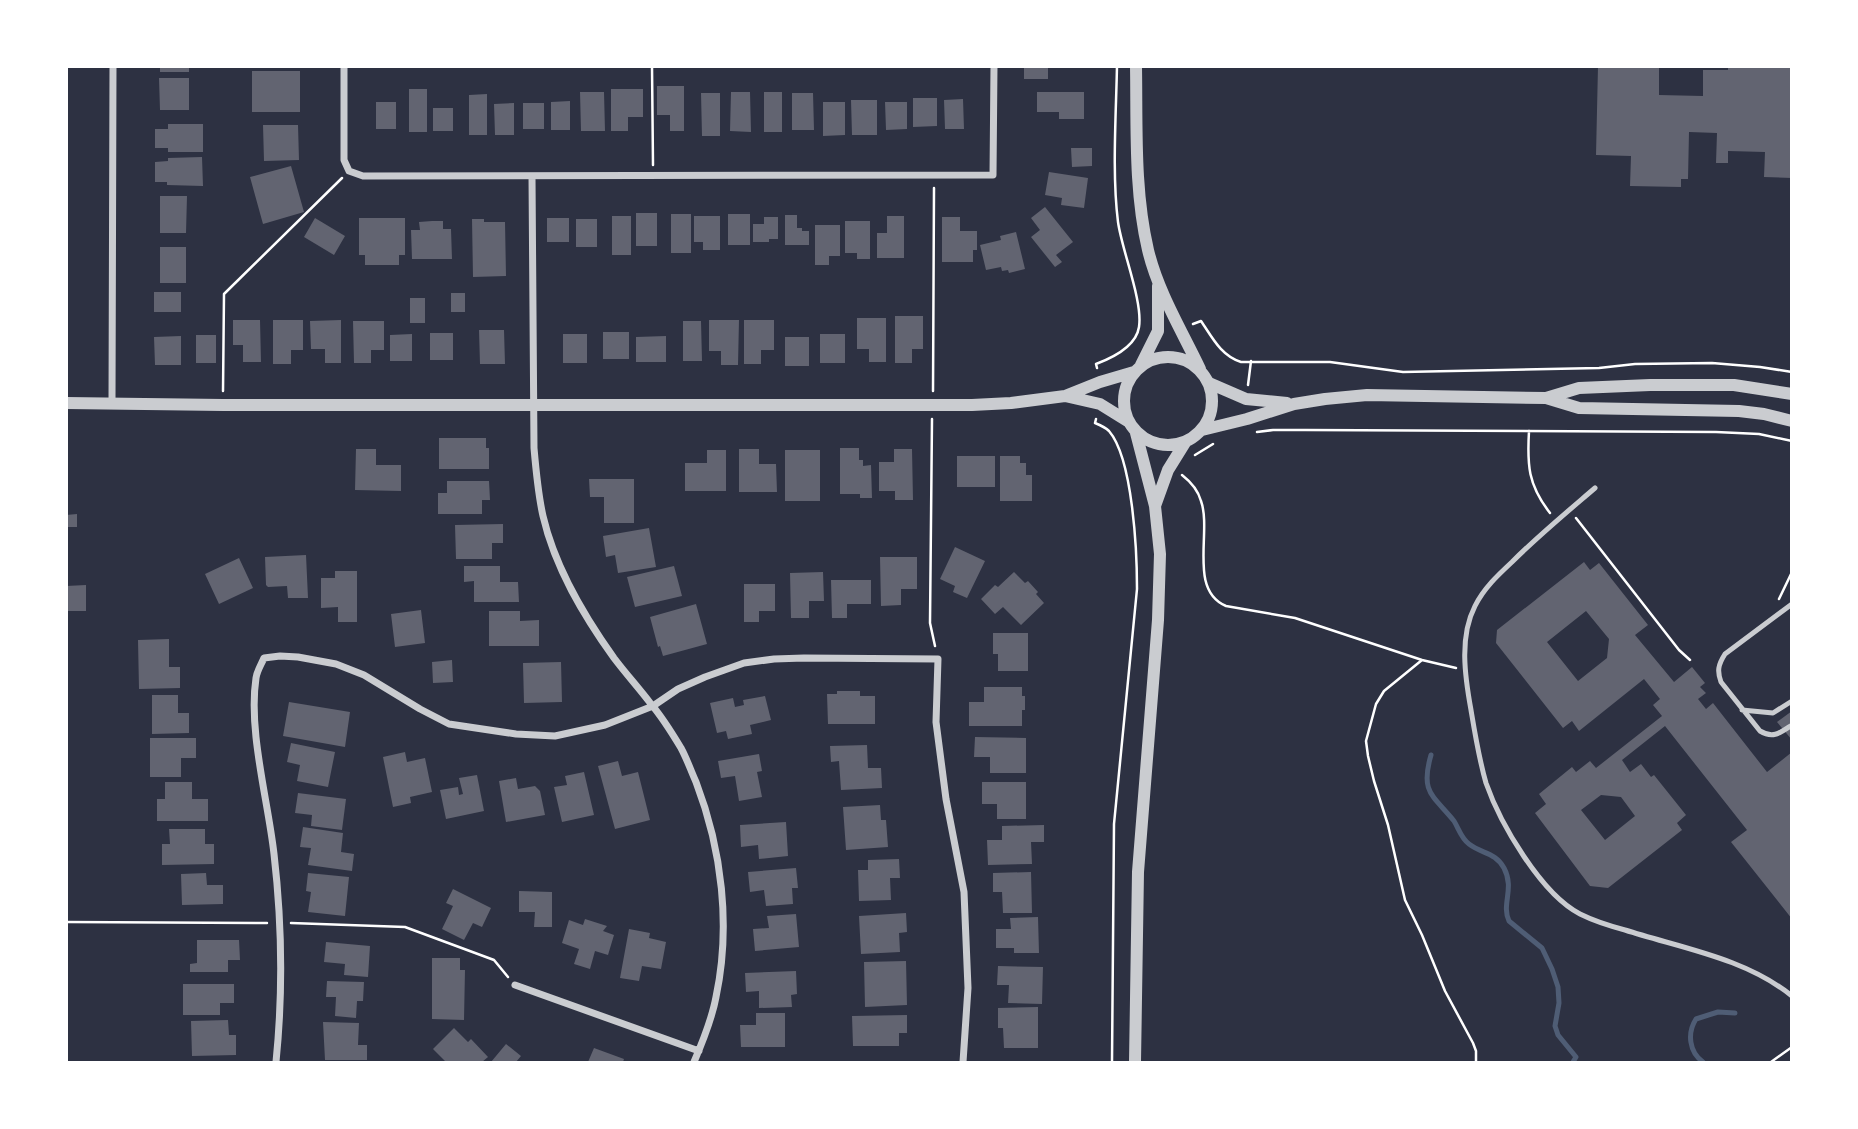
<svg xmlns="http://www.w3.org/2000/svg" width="1858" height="1129" font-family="Rubik,sans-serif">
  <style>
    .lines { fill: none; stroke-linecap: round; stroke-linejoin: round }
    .stream { stroke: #4f5d75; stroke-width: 5 }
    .building { fill: #626471; fill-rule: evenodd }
    .path { stroke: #fff; stroke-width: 2.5 }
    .service { stroke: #caccd0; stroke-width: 5 }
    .minor { stroke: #caccd0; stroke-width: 7 }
    .tertiary { stroke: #caccd0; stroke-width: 12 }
  </style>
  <rect width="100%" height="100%" fill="#2d3142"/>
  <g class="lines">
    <path class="stream" d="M1431 755C1420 793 1433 795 1454 821 1459 829 1461 838 1469 844 1482 854 1495 852 1504 868 1515 889 1501 904 1509 921L1542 948 1552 969 1558 987 1559 1003 1555 1026 1558 1035 1576 1057 1573 1062
      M1703 1062C1689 1052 1687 1033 1696 1019L1718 1012 1735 1013"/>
  </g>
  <path class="building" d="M160 66H189V72H160Z
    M1024 66H1048V79H1024Z
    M1598 66H1659V95L1703 96V70H1728V66H1792V178L1764 177 1765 152 1728 151V163H1716L1717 133 1689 132 1688 179H1681V187L1630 186 1631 156 1596 155Z
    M252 71H300V112H252Z
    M159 78H189V110H160Z
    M657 86H684V131H670V115H657Z
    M409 89H427V132H409Z
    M611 89H643V117H628V131H611Z
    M580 92H604L605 131H581Z
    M731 92H750L751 132 730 131Z
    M764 92H782V132H764Z
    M1037 92H1084V119H1059V112H1037Z
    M701 93H720V136H702Z
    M792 93H813L814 130H792Z
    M487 94V135H469V95Z
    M913 98H937V126L913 127Z
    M963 99 964 129H945L944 100Z
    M851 100H877V135H852Z
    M570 101V130H551V102Z
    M376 102H396V129H376Z
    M823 102H845V135L823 136Z
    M885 102H907V129L886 130Z
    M514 103V135H495L494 104Z
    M523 103H544V129H523Z
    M433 108H453V131H433Z
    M168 124H203V152H168V148H155V129H168Z
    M263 125H298L299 160 264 161Z
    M1071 148H1092V166L1072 167Z
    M202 157 203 186 167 185V182H155V162L168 161V158Z
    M291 166 304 212 263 224 250 177Z
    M1049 172 1088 178 1084 208 1061 205 1062 198 1045 195Z
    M160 196H187L186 233H160Z
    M1045 207 1073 242 1056 255 1062 262 1055 267 1031 237 1040 230 1031 218Z
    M636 213H657V246H636Z
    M671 214H691V253H671Z
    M728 214H750V245H728Z
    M785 215H797V228H802V231H809V245H785Z
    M612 216H631V255H612Z
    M694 216H720V250H703V242H694Z
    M887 216H904V258H877V233H887Z
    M764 217H778V239H769V242H753V224H764Z
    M942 217H960V231H977V250H973V262H942Z
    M315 218 345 236 334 255 304 237Z
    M359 218H405V255H399V265H365V255H359Z
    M547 218H569V242H547Z
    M472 219H484V222H505L506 276 473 277Z
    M576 219H597V247H576Z
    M432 221H443V229H451L452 259H412L411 230H420L419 222Z
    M845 221H870V259H857V253H845Z
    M815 225H840V256H829V265H815Z
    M1016 232 1025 269 1009 273 1008 270 1002 271 1001 267 986 270 980 245 1001 240 1000 236Z
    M160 247H186V283H160Z
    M154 292H181V312H154Z
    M451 293H465V312H451Z
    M410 298H425V323H410Z
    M895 316H923V349H912V363H895Z
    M857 318H886V362H869V349H857Z
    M233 320H260L261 362H243V345H233Z
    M273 320H303V350H291V364H273Z
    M341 320V363H325V349H311L310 321Z
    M709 320H739L738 365H721V351H709Z
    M744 320H774V350H761V364H744Z
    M353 321H384V350H371V363H354Z
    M683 321H701L702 361H683Z
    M479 330H504L505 364H480Z
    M603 332H629V359H603Z
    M430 333H453V360H430Z
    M412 334V361H390V335Z
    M563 334H587V363H563Z
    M820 334H845V363H820Z
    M196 335H216V363H196Z
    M181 336V365H155L154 337Z
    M666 336V362H636V337Z
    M785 337H809V366H785Z
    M439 438H486V448H489V469H439Z
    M840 448H859V460H863V466L871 465 872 498H860V494H840Z
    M356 449H376V465H401V491L355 490Z
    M739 449H759V464H776L777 492H739Z
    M894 449H912L913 500H895V491H879V462H894Z
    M707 450H726V491H685V463H707Z
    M785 450H820V501H785Z
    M957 456H995V487H957Z
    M1000 456H1020V463H1026V475H1032V501H1000Z
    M589 479H634V523H604V497H590Z
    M447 481H489L490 500H482V514H438V493H447Z
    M77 514V527H66V515Z
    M503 524V543H492V559H456L455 525Z
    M649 528 656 567 618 573 615 555 606 557 603 536Z
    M955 547 985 561 967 598 953 592 955 586 940 579Z
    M306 555 308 598H288L287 586 268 587 266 585 265 557Z
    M880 557H917V589H901V605L881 606Z
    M239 558 253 588 219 604 205 574Z
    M1584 562 1590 570 1599 563 1648 625 1635 635 1674 682 1692 667 1705 683 1700 687 1706 693 1698 699 1706 709 1713 703 1767 772 1792 752V919L1731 842 1747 830 1665 726 1622 760 1630 772 1641 764 1651 777 1654 775 1686 815 1677 823 1682 830 1608 888 1590 886 1535 813 1546 804 1539 794 1572 767 1576 772 1590 761 1596 768 1662 716 1653 705 1660 699 1644 679 1579 731 1572 721 1563 728 1496 643 1497 630ZM1586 611 1609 639 1607 658 1578 681 1547 642ZM1601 795 1621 797 1635 816 1605 840 1581 810Z
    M464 566H500V582H518L519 602H474V581L464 582Z
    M674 566 682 596 635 607 627 577Z
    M335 571H357V622H338V607L321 608V578H335Z
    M823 572 824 601H809V618H791L790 573Z
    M1014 572 1025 583 1028 581 1038 592 1036 594 1044 603 1021 625 1003 607 995 614 981 599 995 585 998 587Z
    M831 580H871V604H847V618H832Z
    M744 584H775V611H759V622H744Z
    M86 585V611H66V586Z
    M696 604 707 644 663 656 660 646 658 647 650 617Z
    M421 610 425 643 395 647 391 614Z
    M489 611H520V621L539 620V646H489Z
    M993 633H1028V671H998V654H993Z
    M169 639V667H180V688L139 689 138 640Z
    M452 660 453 682 433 683 432 662Z
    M561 662 562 702 524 703 523 663Z
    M984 687H1022V696H1025V710H1022V726H969V702H984Z
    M837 691H860V696H875V724H828L827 694H837Z
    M152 695H178V713H189V733L152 734Z
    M765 696 771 720 750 725 752 734 728 739 726 731 717 733 710 703 733 698 735 707 744 705 743 700Z
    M289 702 350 712 345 747 283 736Z
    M1792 711V740L1777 722Z
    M975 737 1026 738V773H990V757H974Z
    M150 738H196V758H181V777H150Z
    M291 743 335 752 328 787 297 781 300 765 287 762Z
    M867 745 868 768H881L882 788 841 790 839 761 831 762 830 746Z
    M405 752 407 762 425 758 432 792 410 797 411 803 393 807 383 757Z
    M759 754 762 771 757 772 762 797 739 801 735 776 721 778 718 761Z
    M618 761 622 776 638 772 650 820 615 829 598 766Z
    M584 772 594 815 562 822 554 787 567 785 565 776Z
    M477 775 484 811 446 819 440 790 458 787 459 795 463 794 459 778Z
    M516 778 518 789 535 786 540 791 545 815 506 822 499 781Z
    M165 782H192V799H208V821H157V799H165Z
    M982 782H1026V819H997V804H982Z
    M298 793 346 799 342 830 311 826 312 815 295 813Z
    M880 805 881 820H886L888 847 846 850 843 807Z
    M786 822 788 856 759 859 758 845 741 847 740 825Z
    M1044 825V842H1031L1032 864 988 865 987 840H1002V826Z
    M303 827 343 833 341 852 354 854 352 871 308 865 311 848 300 847Z
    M169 829H205V844H214V864L162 865V844H170Z
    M899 859 900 878H890L891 900 859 901 858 870H868V860Z
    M796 868 798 888H792L793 904 766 906 764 890 750 892 748 872Z
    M1031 872 1032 913H1003L1002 892H993V873Z
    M206 873 207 885H223V904L182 905 181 874Z
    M308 873 349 877 345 916 308 912 311 892 306 891Z
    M453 889 491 908 482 927 473 923 464 940 442 929 453 906 446 903Z
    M519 891 552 892V927H534L535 912H519Z
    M906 913 907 932 899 933 900 952 861 954 859 916Z
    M796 914 799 947 755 951 753 929 769 928 767 916Z
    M1038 917 1039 953H1014V948H996V929H1011L1010 918Z
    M585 919 607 926 603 931 614 935 608 955 595 951 590 969 574 964 579 949 562 943 569 920 583 925Z
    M629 929 650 933 649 938 666 942 661 969 642 966 639 981 620 978Z
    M197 940H239L240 960H228V972H190V964L197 963Z
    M326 942 370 946 368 977 344 975 345 964 324 962Z
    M432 958H460V970H465L464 1020 432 1019Z
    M906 961 907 1005 865 1007 864 962Z
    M998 966 1043 967 1042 1004 1008 1003 1009 985H997Z
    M796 971 797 994 791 995 792 1007 759 1008V991L746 992 745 973Z
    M327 981 364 982 363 1001H357L356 1018 335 1016 336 997H326Z
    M183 984H234V1003H220V1015H183Z
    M1038 1007V1048H1004L1003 1028H998V1008Z
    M756 1013H785V1047H741L740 1025H756Z
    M907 1015V1033H899V1046H853L852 1016Z
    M228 1020 229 1035H236V1055L192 1056 191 1021Z
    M323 1022 359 1023 358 1045H367V1060H325Z
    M454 1028 468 1042 471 1039 488 1057 482 1062H446L433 1049Z
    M506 1044 521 1056 516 1062H491Z
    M594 1048 624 1059 623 1062H588Z"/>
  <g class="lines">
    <path class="path" d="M652 66 653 165
      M1193 324 1201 321C1212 337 1221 356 1241 362H1330L1403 372 1599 368 1635 364 1712 363 1760 367 1792 372
      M1097 368 1096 364C1112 358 1136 347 1139 327 1143 301 1122 251 1118 222 1112 174 1116 116 1117 66
      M1248 385 1251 361
      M223 391 224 294 342 178
      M933 391 934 188
      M932 419 930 623 935 646
      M1096 419 1095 423C1100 425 1105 427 1109 431 1133 459 1137 552 1137 589L1114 824 1112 1062
      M1529 431C1527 465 1528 485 1550 513
      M1257 432 1273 430H1305L1716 432 1759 434 1792 441
      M1195 455 1213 444
      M1182 475C1191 482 1198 490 1201 501 1212 532 1188 590 1226 606L1295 618 1422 660 1384 691 1376 704 1366 741 1368 756 1374 781 1388 825 1405 900 1422 935 1445 991 1473 1043 1476 1051V1062
      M1576 518 1679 650 1690 660
      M1779 599 1792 572
      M1422 660 1456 668
      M66 922 267 923
      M291 923 405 927 494 960 508 977
      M1771 1062 1792 1047"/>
    <path class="service" d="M1595 488C1567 512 1538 536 1512 562 1498 575 1484 588 1475 606 1459 637 1465 677 1471 710 1475 734 1479 759 1486 783 1500 823 1541 894 1580 914 1594 921 1610 926 1625 930 1681 948 1745 958 1792 996
      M1792 604 1725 654C1718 665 1717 671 1721 682L1760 731C1773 739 1780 733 1792 725
      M1742 710 1773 713 1792 701"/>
    <path class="minor" d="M344 66V160L349 171 363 176 993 175 994 66
      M532 176 534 448C536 471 538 494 543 516 555 568 584 616 614 658 626 674 639 688 651 704 662 717 672 733 681 748 687 759 691 771 696 782 722 850 731 926 716 997 712 1019 703 1041 694 1062
      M112 404 113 66
      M515 985 699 1051
      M276 1062C283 993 282 923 274 854 268 800 248 731 256 678 257 671 261 665 264 658L280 656 298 657 336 664 364 675 420 709 449 724 516 734 555 736 605 725 653 706 678 689 705 677 744 663 774 659 804 658 938 659 936 722 946 799 964 892 968 988 963 1062"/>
    <path class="tertiary" d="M1136 66C1137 127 1134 190 1148 250 1158 292 1182 331 1200 369
      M1124 401a44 44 0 1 1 88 0a44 44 0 1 1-88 0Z
      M1141 365 1158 331V286
      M1209 383 1246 399 1287 403
      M1065 396 1100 404 1129 422
      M1546 398 1579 388 1650 385H1734L1792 394
      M66 403 223 405H972L1011 403 1065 396 1100 382 1134 372
      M1202 430 1247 419 1294 404 1325 399 1367 395 1546 398 1579 408 1739 411 1764 414 1792 421
      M1155 506 1168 470 1186 441
      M1135 1062 1138 872 1158 620 1160 554 1155 506 1136 433"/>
  </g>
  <rect width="1858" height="1129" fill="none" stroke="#ffffff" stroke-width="136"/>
</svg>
